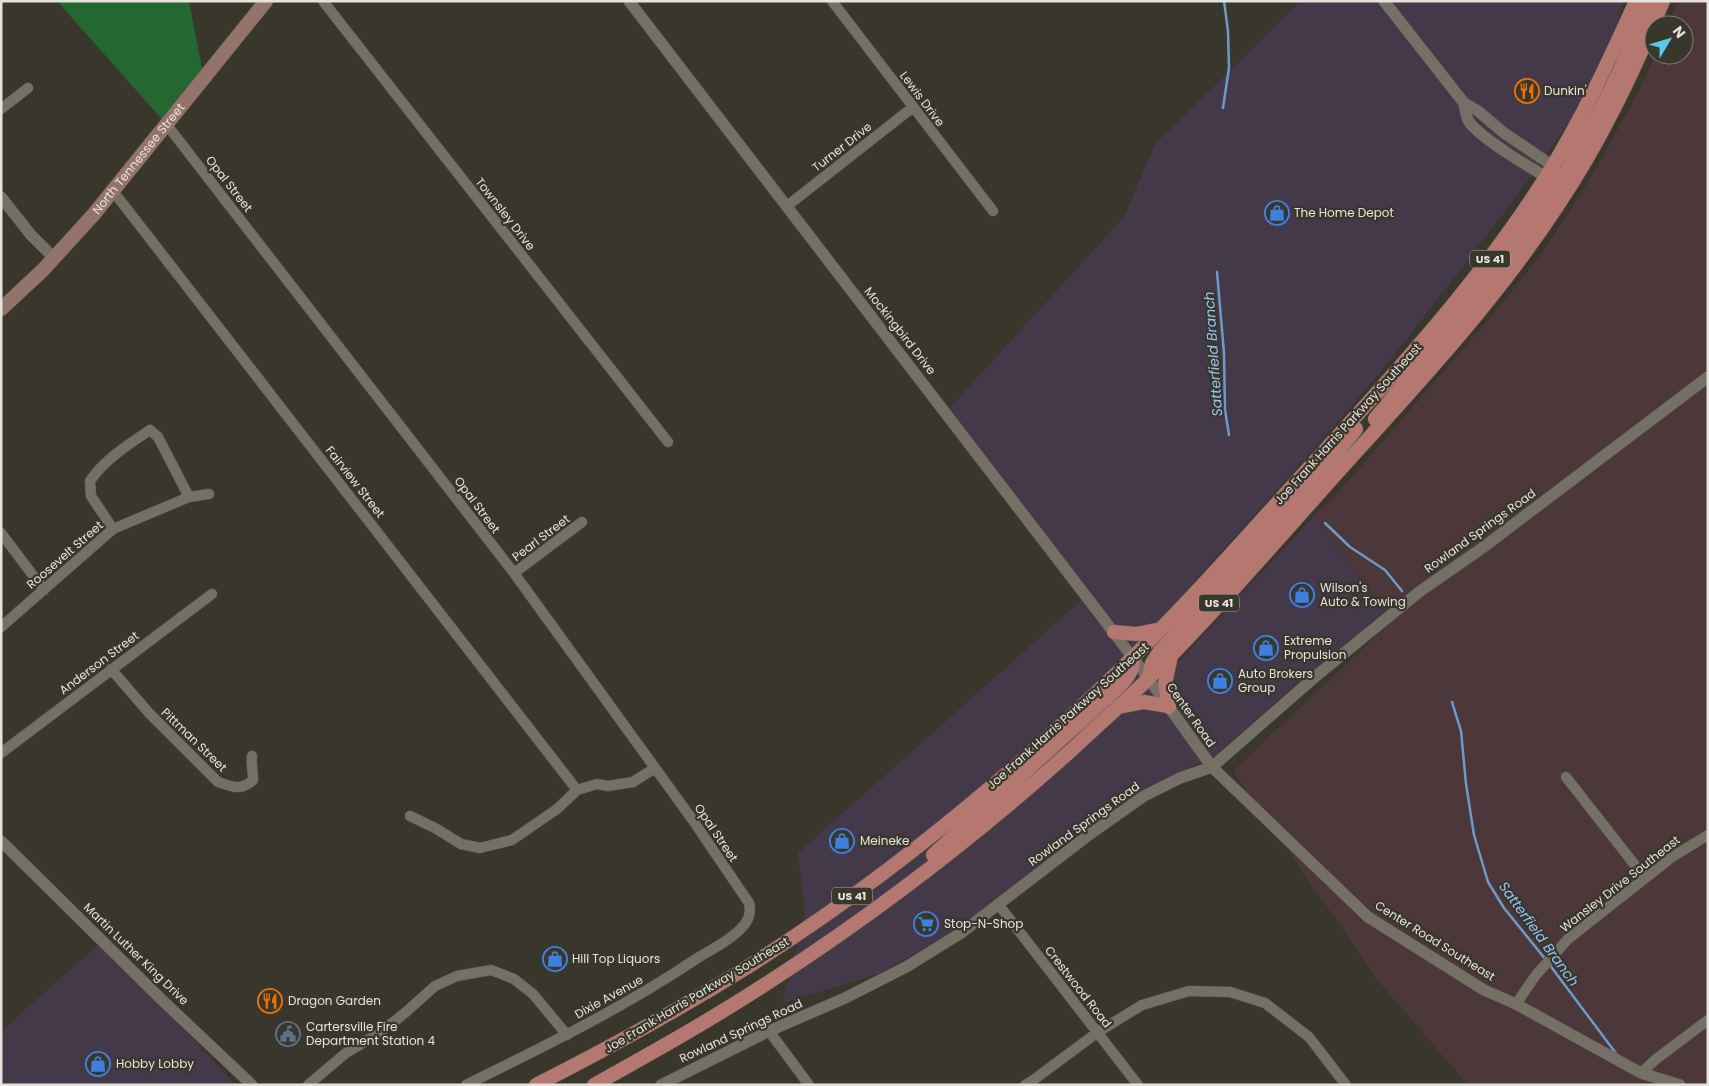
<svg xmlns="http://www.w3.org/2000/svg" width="1709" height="1086" font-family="Poppins,sans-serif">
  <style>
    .commercial { fill: #433949 }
    .industrial { fill: #4c373b }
    .green { fill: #246730 }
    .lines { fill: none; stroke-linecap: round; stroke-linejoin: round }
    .stream { stroke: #6d9ac8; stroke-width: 2.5 }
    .minor-casing { stroke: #58544c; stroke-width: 11 }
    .tertiary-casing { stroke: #58544c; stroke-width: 12 }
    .secondary-casing { stroke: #58544c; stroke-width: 15 }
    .primary-casing { stroke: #58544c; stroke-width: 15 }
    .minor { stroke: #747065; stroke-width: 10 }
    .tertiary { stroke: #747065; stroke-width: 11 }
    .secondary { stroke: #94746a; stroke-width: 14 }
    .primary { stroke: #b57870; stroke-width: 14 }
    .labels { text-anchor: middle; stroke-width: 4.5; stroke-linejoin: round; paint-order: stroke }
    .shield { fill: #39362c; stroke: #b1afa7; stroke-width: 1 }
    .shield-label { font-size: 11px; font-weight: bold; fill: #e5e3dc }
    .poi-label { font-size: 12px; fill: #e5e3dc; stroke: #39362c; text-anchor: start }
    .street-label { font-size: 12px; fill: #e5e3dc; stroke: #39362c }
    .water-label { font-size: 14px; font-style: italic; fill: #93c4fb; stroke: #39362c }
  </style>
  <rect width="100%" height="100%" fill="#39362c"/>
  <path class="commercial" d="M1301 1H1624L1601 78 1514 200 1396 353 1340 420 1135 648 945 413 1124 217 1155 144Z
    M1314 516 1384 612 1298 683 1215 756 1147 787 952 933 880 973 782 1004 805 914 798 853 1086 596 1102 617 1162 679Z
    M98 945 187 1032 235 1085H1V1031Z"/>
  <path class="industrial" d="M1678 1H1708V1085H1468L1379 982 1233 771 1392 621 1314 516 1337 494 1492 316 1541 254 1590 179 1639 91 1655 55H1684V25H1668Z"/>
  <path class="green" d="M57 1H189L204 79 167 125Z"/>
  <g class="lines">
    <path class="stream" d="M1223 108 1229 68 1228 31 1224 1
      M1217 272 1224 353 1225 410 1229 435
      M1325 523 1350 547 1385 570 1402 591
      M1452 702 1461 731 1466 784 1474 835 1488 882 1504 908 1546 960
      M1549 964 1618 1056"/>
    <defs>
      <path id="minor" d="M323 1 668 442
        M832 1 993 211
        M1 109 28 88
        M167 125 514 573 692 819 749 903C751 911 750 917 745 924 733 939 712 949 696 959 623 1008 545 1046 466 1085
        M113 191 577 790
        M787 206 912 108
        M113 529 91 496 90 481C104 460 129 444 150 430L158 437 189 497
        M1 533 44 590
        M514 573 582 522
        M1 627 113 529 189 497 209 494
        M111 669 149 713 218 782C233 787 241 791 253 780 253 771 251 764 252 756
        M1 753 212 594
        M1566 777 1645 878
        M410 816 435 828 461 844 480 848 512 840 557 809 577 790 597 784 608 786 633 782 655 768
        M998 904 1138 1085
        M1516 1004 1536 975 1568 939 1672 857 1708 835
        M769 1031 809 1085
        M1641 1073 1655 1060 1708 1020
        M308 1085 346 1053 381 1032 406 1012 435 986 457 976 491 970 514 979 533 994 567 1035
        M1025 1085 1032 1081 1098 1032 1142 1005 1189 991 1230 992 1265 1003 1309 1037 1346 1085"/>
      <path id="tertiary" d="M629 1 1102 617 1148 678 1212 767 1368 917 1484 990 1516 1004 1641 1073 1680 1085
        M1384 1 1464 103 1478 111 1504 133 1553 166 1557 172
        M1464 103C1465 109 1466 117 1469 122 1483 140 1532 169 1554 181
        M1 197 31 235 54 258
        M1 841 162 1000 252 1085
        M661 1085 769 1031 845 998 906 967 961 933 1090 834 1144 796 1180 778 1212 767 1316 676 1419 592 1485 546 1708 377"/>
      <g id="secondary">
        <path id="s1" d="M1 309 43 270 94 214 266 1"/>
      </g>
      <path id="primary" d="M1559 184C1593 125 1626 66 1648 1
        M1375 419 1480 290 1533 219 1560 176
        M1114 632 1136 634 1161 629
        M1149 677 1152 663 1160 651C1227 578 1294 506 1356 429
        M1119 707 1144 702 1168 706
        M1169 707 1165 684 1171 656
        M933 855 1109 696C1121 684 1133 676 1133 659
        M536 1085C609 1048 680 1009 749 966 882 882 1006 780 1119 671 1181 611 1239 545 1297 481 1385 384 1476 288 1546 177 1581 121 1609 61 1636 1
        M594 1085C655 1051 716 1017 775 978 881 909 982 831 1076 746 1100 723 1126 701 1150 677 1212 615 1270 548 1328 483 1408 394 1490 308 1556 208 1600 143 1633 73 1663 1"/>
    </defs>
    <use href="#minor" class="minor-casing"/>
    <use href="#tertiary" class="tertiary-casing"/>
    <use href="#secondary" class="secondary-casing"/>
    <use href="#primary" class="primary-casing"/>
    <use href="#minor" class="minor"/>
    <use href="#tertiary" class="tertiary"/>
    <use href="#secondary" class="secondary"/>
    <use href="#primary" class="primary"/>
  </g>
  <defs>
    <symbol id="restaurant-ring" viewBox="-11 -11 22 22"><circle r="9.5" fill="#39362c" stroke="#e8710a" stroke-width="1.5"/><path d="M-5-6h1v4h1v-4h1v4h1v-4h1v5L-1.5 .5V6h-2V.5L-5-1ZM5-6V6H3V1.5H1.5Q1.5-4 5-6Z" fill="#e8710a"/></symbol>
    <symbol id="shop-ring" viewBox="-11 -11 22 22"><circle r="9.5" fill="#39362c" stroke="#3f7fe0" stroke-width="1.5"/><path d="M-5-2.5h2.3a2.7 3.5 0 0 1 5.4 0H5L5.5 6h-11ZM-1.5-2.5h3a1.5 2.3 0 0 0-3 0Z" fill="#3f7fe0"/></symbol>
    <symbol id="supermarket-ring" viewBox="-11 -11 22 22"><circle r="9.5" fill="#39362c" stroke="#3f7fe0" stroke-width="1.5"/><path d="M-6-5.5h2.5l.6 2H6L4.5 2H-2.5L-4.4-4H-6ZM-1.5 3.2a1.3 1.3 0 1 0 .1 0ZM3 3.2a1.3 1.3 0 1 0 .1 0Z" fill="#3f7fe0"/></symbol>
    <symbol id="civic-ring" viewBox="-11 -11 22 22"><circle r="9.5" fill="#39362c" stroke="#5c6f8a" stroke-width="1.5"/><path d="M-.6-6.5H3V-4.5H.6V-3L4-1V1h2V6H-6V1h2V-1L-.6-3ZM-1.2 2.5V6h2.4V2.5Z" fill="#5c6f8a"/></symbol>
  </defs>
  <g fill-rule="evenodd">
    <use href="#restaurant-ring" x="1513" y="77" width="28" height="28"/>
    <use href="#shop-ring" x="1263" y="199" width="28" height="28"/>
    <use href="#shop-ring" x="1288" y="581" width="28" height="28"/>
    <use href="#shop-ring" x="1252" y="634" width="28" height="28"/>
    <use href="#shop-ring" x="1206" y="667" width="28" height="28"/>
    <use href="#shop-ring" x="828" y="827" width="28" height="28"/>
    <use href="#supermarket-ring" x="912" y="910" width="28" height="28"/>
    <use href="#shop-ring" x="541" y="945" width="28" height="28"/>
    <use href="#restaurant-ring" x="256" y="987" width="28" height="28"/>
    <use href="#civic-ring" x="274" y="1020" width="28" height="28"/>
    <use href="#shop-ring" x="84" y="1050" width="28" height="28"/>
  </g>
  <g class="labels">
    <g class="shield">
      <rect x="1470" y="250.5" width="40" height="17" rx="4"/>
      <rect x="1199" y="594.5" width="40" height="17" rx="4"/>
      <rect x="832" y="887.5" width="40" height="17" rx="4"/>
    </g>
    <g class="shield-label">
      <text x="1490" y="263">US 41</text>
      <text x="1219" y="607">US 41</text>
      <text x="852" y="900">US 41</text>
    </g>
    <g class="poi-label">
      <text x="1544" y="95">Dunkin'</text>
      <text x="1294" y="217">The Home Depot</text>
      <text x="1320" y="592">Wilson's<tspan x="1320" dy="14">Auto &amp; Towing</tspan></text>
      <text x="1284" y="645">Extreme<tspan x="1284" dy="14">Propulsion</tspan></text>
      <text x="1238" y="678">Auto Brokers<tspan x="1238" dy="14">Group</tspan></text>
      <text x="860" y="845">Meineke</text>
      <text x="944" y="928">Stop-N-Shop</text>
      <text x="572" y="963">Hill Top Liquors</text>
      <text x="288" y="1005">Dragon Garden</text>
      <text x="306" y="1031">Cartersville Fire<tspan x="306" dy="14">Department Station 4</tspan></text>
      <text x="116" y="1068">Hobby Lobby</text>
    </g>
    <g class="street-label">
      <text transform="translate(922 99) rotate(53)" y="4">Lewis Drive</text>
      <text transform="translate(842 147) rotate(-38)" y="4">Turner Drive</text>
      <text dy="4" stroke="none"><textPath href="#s1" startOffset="204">North Tennessee Street</textPath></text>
      <text transform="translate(229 184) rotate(52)" y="4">Opal Street</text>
      <text transform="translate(505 214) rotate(52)" y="4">Townsley Drive</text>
      <text transform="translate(900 331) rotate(52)" y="4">Mockingbird Drive</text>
      <text transform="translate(1348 424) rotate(-48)" y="4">Joe Frank Harris Parkway Southeast</text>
      <text transform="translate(355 482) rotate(52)" y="4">Fairview Street</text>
      <text transform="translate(477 505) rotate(53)" y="4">Opal Street</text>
      <text transform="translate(1480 531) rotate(-36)" y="4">Rowland Springs Road</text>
      <text transform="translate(541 538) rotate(-37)" y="4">Pearl Street</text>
      <text transform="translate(65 555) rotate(-41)" y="4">Roosevelt Street</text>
      <text transform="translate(99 663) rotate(-37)" y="4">Anderson Street</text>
      <text transform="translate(1191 715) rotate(55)" y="4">Center Road</text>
      <text transform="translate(1068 716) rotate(-42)" y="4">Joe Frank Harris Parkway Southeast</text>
      <text transform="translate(194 740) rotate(44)" y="4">Pittman Street</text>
      <text transform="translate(1084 824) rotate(-36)" y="4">Rowland Springs Road</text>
      <text transform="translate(716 833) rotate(56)" y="4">Opal Street</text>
      <text transform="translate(1620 884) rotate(-38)" y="4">Wansley Drive Southeast</text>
      <text transform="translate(1435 941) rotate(32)" y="4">Center Road Southeast</text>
      <text transform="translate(136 954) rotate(44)" y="4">Martin Luther King Drive</text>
      <text transform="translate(1078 987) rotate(52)" y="4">Crestwood Road</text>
      <text transform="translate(697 995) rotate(-31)" y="4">Joe Frank Harris Parkway Southeast</text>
      <text transform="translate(609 997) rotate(-29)" y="4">Dixie Avenue</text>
      <text transform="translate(741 1031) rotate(-25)" y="4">Rowland Springs Road</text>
    </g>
    <g class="water-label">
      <text transform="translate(1213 354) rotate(-94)" y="5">Satterfield Branch</text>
      <text transform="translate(1539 934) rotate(54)" y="5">Satterfield Branch</text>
    </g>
  </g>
  <rect width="1709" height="1086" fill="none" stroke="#e5e3dc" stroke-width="5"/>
  <g transform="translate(1669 40) rotate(52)"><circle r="24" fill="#39362c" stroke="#7e7b72"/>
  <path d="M0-4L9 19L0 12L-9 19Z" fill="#5bc8e7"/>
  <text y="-8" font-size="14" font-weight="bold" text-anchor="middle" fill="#e5e3dc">N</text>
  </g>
</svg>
